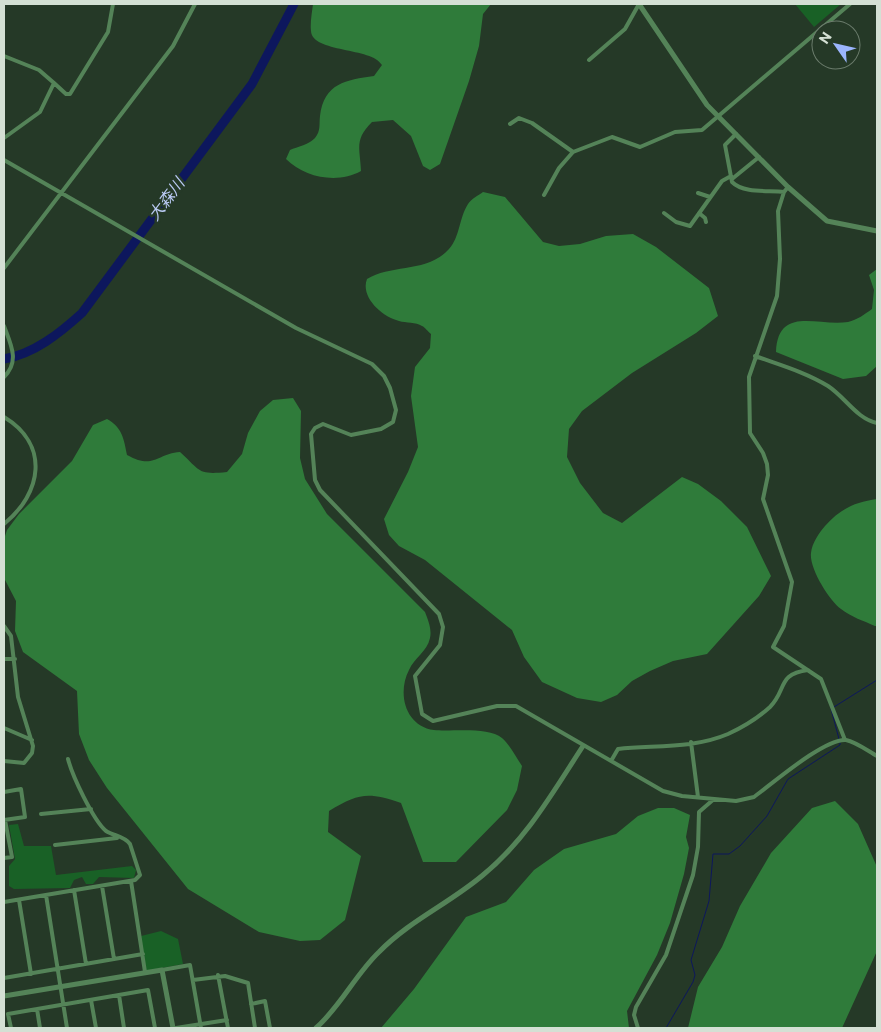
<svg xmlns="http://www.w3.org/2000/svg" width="881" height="1032" font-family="Commissioner,'Noto Sans JP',sans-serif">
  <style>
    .green { fill: #196126 }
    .forest { fill: #2f7b3a }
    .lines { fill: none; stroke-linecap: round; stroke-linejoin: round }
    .stream { stroke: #0d175d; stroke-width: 1 }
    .river { stroke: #0d175d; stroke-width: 9 }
    .minor { stroke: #548358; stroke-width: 4 }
    .tertiary { stroke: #548358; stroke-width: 5 }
    .labels { text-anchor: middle; stroke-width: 5; stroke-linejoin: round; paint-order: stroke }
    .water-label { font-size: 16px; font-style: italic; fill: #bacaf4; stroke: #253927 }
  </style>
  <rect width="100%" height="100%" fill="#253927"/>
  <path class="green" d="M795 4H841L814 27Z
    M18 824 24 846H51L56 875 132 866 136 870 134 878 99 877 93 884H86L82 877 74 880 70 888 14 889 9 886V866L15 859 9 825Z
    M161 931 178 939 183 964 146 971 141 936Z"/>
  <path class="forest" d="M313 4H491L483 14 479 46 469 81 440 164 430 170 423 166 411 136 393 120 372 122C354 140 360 148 361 171 338 184 305 178 286 159L290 150C297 147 310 144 315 138 321 131 319 124 320 116 324 83 346 80 374 76L382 65C372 47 312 53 311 31 310 23 312 12 313 4Z
    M483 192 505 197 543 242 559 246 580 244 606 236 633 234 656 247 709 288 718 316 696 333 632 373 582 411 569 429 567 457 580 483 603 513 622 523 682 477 698 484 721 501 747 527 771 576 759 596 707 654 673 661 650 671 632 681 617 695 601 702 577 698 542 682 524 657 512 630 425 560 399 546 389 535 384 519 408 472 418 447 411 396 415 367 430 348 431 334C428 332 425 327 422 326 416 322 406 323 399 321 382 317 360 297 367 279 391 264 428 273 449 249 460 237 459 218 468 204 471 199 479 195 483 192Z
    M877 269V366L866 376 843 379 776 352C778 305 818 327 848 322 857 320 865 314 872 309L874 290 869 275Z
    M293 398 301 411 300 458 305 479 327 514 425 612C428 620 432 629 430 638 427 652 414 658 409 670 397 693 405 726 434 730 451 732 488 726 502 738 510 745 516 757 522 766L517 790 507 810 456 862H423L401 803C368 792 359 793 329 811L328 832 361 856 345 920 320 940 300 941 259 932 188 889 107 788 89 760 79 734 77 691 23 652 15 631 16 601 4 578V539L7 530 19 514 72 461 93 425 107 419C122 427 124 439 127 455 154 470 156 454 180 452 201 471 197 475 227 472L242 454 248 433 260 411 273 400Z
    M877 499V626H875C864 621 851 617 841 609 829 600 809 568 811 553 812 543 819 533 825 526 840 509 855 502 877 499Z
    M835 801 858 824 877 867V951L842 1028H688L698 987 722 947 740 906 771 853 812 808Z
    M658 808H674L690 815 686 837 689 848 684 874 670 923 657 955 627 1011 629 1028H381L414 989 466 917 506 902 534 870 564 849 616 834 638 816Z"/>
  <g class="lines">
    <path class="stream" d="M834 707 877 680
      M831 709 839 739
      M666 1028 693 982 695 975 691 960 709 901 713 854H729L740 846 767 816 788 779 840 745V743"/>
    <path class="river" d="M4 359C34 354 60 333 82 313L252 84 294 4"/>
    <path class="minor" d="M4 56 39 70 54 83
      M589 60 625 29 639 4
      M510 124 519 118 532 123 573 152
      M736 134 725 145 732 182C744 194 769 190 784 192
      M4 138 40 112 54 83 66 94H70L108 32 113 4
      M4 160 296 328 372 364 384 376 390 388 396 410 393 422 381 429 351 435 323 424 315 428 311 434 315 480 320 490 439 614 443 627 440 645 415 676 422 714 433 721 497 706H516L663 791 682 796 736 801 754 797C773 783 825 738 846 740 856 742 868 751 877 756
      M732 179 759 157
      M788 187 784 192 778 211 780 259 777 296 749 377 750 433 763 453 767 464 768 475 763 499 792 582 784 626 773 647 821 679 845 740
      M698 193 710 197
      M544 195 559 168 573 152 612 137 640 147 675 132 702 130 850 4
      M664 213 676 222 690 226 722 181 731 176
      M699 213 705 218 706 222
      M4 268 173 46 195 4
      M4 326C11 345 20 361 4 377
      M755 356C780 365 805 372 828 386 845 397 857 419 877 423
      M4 417C50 445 42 493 4 524
      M4 626 11 636 18 697 33 746 32 753 24 763 4 761
      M4 659H15
      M4 728 32 740
      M691 742 698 797
      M611 761 618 749C654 745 693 749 728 734 741 728 759 717 770 707 787 690 777 674 808 670
      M4 792 21 789 25 817 4 820
      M41 814 91 809
      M55 845 117 838
      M4 858 12 857 5 820
      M131 881 145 972
      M102 886 114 959
      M74 890 86 964
      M46 895 67 1028
      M19 900 31 974
      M4 902 135 880 140 875 130 844C124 836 114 836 106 831 93 820 72 775 68 759
      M162 970 190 965 201 1028
      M218 975 228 1028
      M4 978 143 954
      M193 980 225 976 248 983 255 1028
      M119 995 124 1028
      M91 1000 96 1028
      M251 1004 265 1001 270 1028
      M37 1009 40 1028
      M11 1028 8 1014 148 990 155 1028
      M176 1028 227 1020
      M638 1028 634 1015 636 1007 666 955 693 875 698 847 699 812 714 799"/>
    <path class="tertiary" d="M639 4 707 105 788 187 827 221 877 231
      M4 996 162 970 173 1028
      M316 1028C341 1006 355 975 379 952 409 921 450 903 483 875 526 840 553 792 583 746"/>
  </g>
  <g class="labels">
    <g class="water-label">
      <text transform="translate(166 199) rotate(-53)" y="6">大森川</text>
    </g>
  </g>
  <rect width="881" height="1032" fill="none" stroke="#d4e0d4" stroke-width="10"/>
  <g transform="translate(836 45) rotate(304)"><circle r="24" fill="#253927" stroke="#6b7c6c"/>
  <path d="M0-4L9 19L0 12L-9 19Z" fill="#9bb5fd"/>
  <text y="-8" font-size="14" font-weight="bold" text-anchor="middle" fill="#d4e0d4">N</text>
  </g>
</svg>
